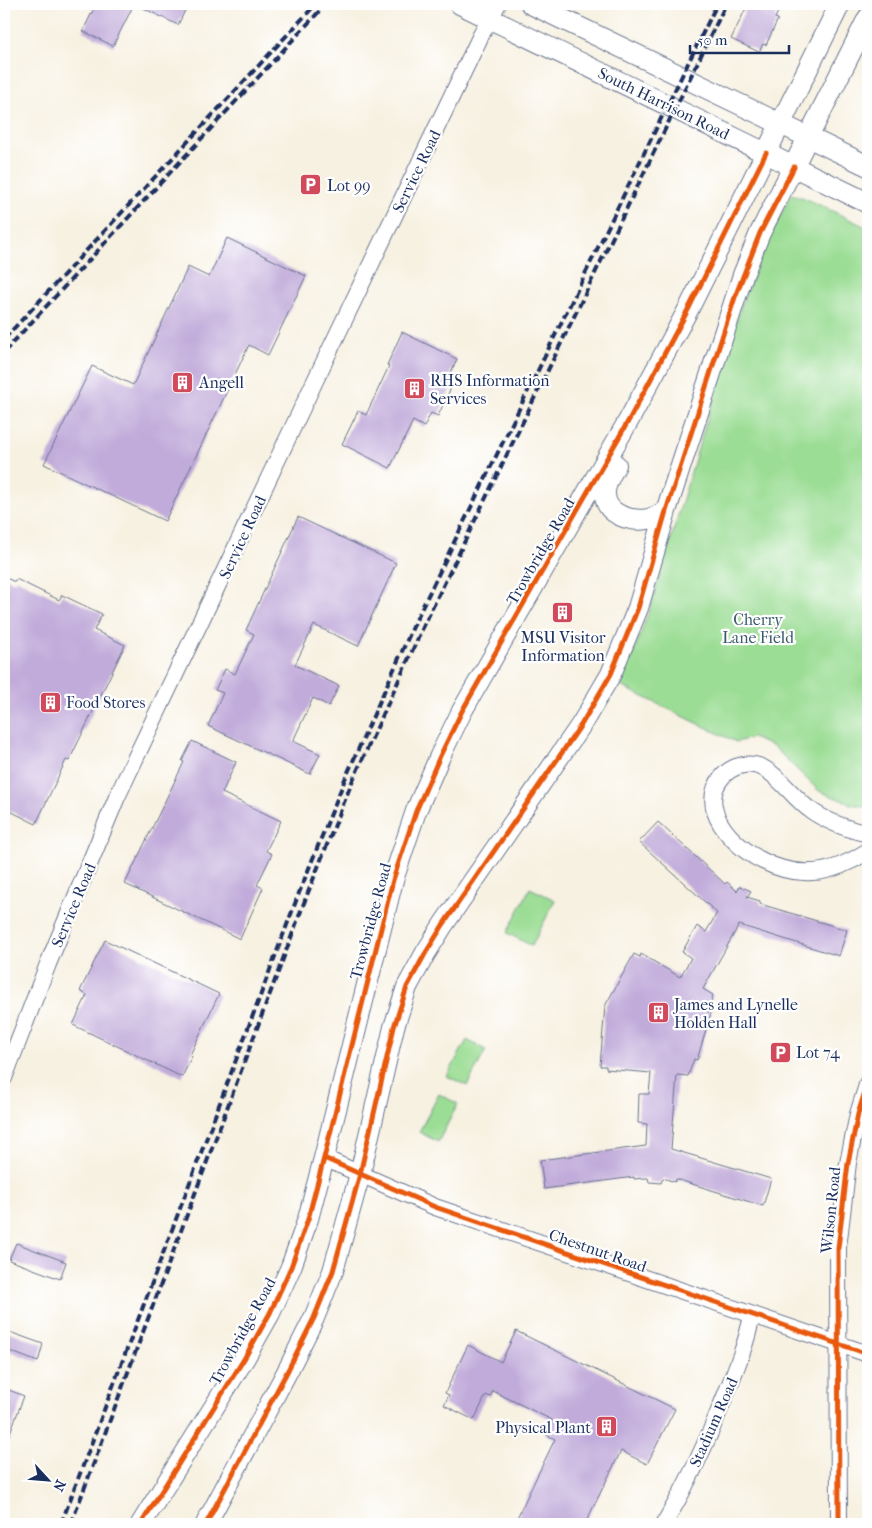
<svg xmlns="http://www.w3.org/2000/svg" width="872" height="1528" font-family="'IM FELL French Canon',serif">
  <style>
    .green { fill: #9bdd94; stroke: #5b8679 }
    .building { fill: #c1abda }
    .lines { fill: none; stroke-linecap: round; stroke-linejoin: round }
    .minor-casing { stroke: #68738c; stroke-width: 18 }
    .tertiary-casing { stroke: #68738c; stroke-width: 22 }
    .minor { stroke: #fff; stroke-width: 16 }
    .tertiary { stroke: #fff; stroke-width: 20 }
    .rail { stroke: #1b2f5e; stroke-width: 4; stroke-dasharray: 8 4; stroke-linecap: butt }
    .cycleway-casing { stroke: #fff; stroke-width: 8 }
    .cycleway { stroke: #e8590c; stroke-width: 5 }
    .labels { text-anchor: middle; stroke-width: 4.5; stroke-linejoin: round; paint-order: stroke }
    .street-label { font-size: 16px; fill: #1b2f5e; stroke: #fff }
    .poi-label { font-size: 16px; fill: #1b2f5e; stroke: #fff; text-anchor: start }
    .park-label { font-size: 16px; fill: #3b5a6c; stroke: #fff }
  </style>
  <rect width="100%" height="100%" fill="#fff"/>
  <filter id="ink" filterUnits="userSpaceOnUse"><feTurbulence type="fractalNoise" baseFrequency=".02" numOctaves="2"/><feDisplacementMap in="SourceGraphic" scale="10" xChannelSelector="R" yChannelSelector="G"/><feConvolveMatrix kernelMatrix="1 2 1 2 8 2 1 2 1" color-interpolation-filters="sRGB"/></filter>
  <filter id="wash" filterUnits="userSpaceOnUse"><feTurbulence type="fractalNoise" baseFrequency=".0096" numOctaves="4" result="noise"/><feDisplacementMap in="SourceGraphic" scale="20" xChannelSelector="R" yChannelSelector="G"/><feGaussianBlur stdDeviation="1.12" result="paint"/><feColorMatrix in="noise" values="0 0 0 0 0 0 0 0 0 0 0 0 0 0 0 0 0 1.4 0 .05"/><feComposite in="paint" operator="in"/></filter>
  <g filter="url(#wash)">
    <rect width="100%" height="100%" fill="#f7f1e1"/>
    <path class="green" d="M791 194 805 198 868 228V807L851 804 819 791 774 747 752 738 736 742 619 685 631 660 651 605 741 306 761 256Z
      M530 888 555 900 532 946 507 933Z
      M467 1040 486 1050 467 1086 447 1076Z
      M439 1094 458 1104 438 1142 419 1132Z"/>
    <g id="blocks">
      <path class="building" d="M96 4H134L113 46 83 31Z
        M135 4H188L178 25Z
        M748 4H782L775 18 778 19 766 45 763 44 759 52 731 39Z
        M227 238 306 276 268 355 249 345 165 521 44 464 92 366 133 385 188 267 209 277Z
        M402 332 457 359 450 374 456 377 438 416 431 413 424 427 413 421 390 468 342 444 358 411 366 415 389 366 387 365Z
        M298 517 396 563 358 646 314 625 295 665 339 686 329 706 313 698 293 741 320 754 310 774 208 726 223 693 215 690 225 669 235 674 254 634 246 630Z
        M4 577 15 582 16 579 59 600 62 595 102 614 94 630 125 645 69 761 66 760 36 824 4 808Z
        M560 605 571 610 566 621 554 616Z
        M192 741 236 762 222 793 281 821 266 851 272 854 257 885 263 888 240 939 125 884 184 762 182 761Z
        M658 822 725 884 727 882 737 891 740 886 751 891 747 897 760 901V904L847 930 839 956 739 925 703 989 713 995 708 1012 711 1013 697 1060 694 1059 688 1076 677 1075 671 1149 771 1179 763 1206 676 1179 675 1182 663 1178 661 1183 649 1182 648 1178H646L634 1179V1177L544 1189 540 1160 646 1146 647 1124 638 1123 639 1094H649L651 1073 606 1069V1066H600L605 1006 634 954 640 957 641 954 680 977 691 958 682 952 697 926 706 932 717 913 639 842Z
        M105 940 219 994 190 1055 192 1056 182 1077 73 1025 87 995 80 991Z
        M16 1243 66 1262 60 1279 9 1260Z
        M4 1330 43 1344 38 1362 4 1349Z
        M516 1331 675 1409 647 1464 621 1451 585 1524H514L555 1439 545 1434 552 1420 493 1391 490 1397 486 1395 474 1420 444 1405 449 1395 445 1393 468 1345 501 1362Z
        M4 1388 24 1396 5 1446 4 1445Z"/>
    </g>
  </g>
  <g filter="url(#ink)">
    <use href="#blocks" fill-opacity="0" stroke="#68738c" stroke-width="1"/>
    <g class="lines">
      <defs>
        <path id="minor" d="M868 834C847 829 827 822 809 809 793 798 773 767 754 765 742 763 730 768 723 776 695 807 733 846 761 860 776 868 795 873 812 872 830 872 853 861 868 851
          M4 1078 48 964 117 797 313 385 481 35 498 4
          M324 1158 435 1207 868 1354
          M664 1524C686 1487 705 1447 721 1406 733 1376 746 1347 752 1315
          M839 1524 838 1248 848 1163 858 1114 868 1082"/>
        <path id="tertiary" d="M460 4 868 203
          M531 4 868 166
          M616 465C611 474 604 484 605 495 606 515 631 522 648 519 654 518 660 514 666 511
          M141 1524 244 1359 270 1313 291 1267 308 1219 324 1158 393 880 416 811 440 756 462 711 630 418 690 306 840 4
          M206 1524 288 1370 314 1318 333 1271 360 1174 394 1027 407 987 425 954 443 925 581 725 611 674 638 608 666 511 743 275 760 233 868 18"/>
      </defs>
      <use href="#minor" class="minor-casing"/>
      <use href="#tertiary" class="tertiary-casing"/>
      <use href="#minor" class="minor"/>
      <use href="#tertiary" class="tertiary"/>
      <path class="rail" d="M4 339 316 4
        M4 352 326 4
        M61 1524 299 893 345 779 416 620 717 4
        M71 1524 307 895 352 782 425 623 726 4"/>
      <defs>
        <path id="cycleway" d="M324 1158 435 1207 868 1354
          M141 1524 244 1359 270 1313 291 1267 308 1219 324 1158 393 880 416 811 440 756 462 711 630 418 690 306 766 153
          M206 1524 288 1370 314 1318 333 1271 360 1174 394 1027 407 987 425 954 443 925 581 725 611 674 638 608 666 511 735 297 760 233 794 167
          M839 1524 838 1248 848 1163 858 1114 868 1082"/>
      </defs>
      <use href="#cycleway" class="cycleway-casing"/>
      <use href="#cycleway" class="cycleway"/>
    </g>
  </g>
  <defs>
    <symbol id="parking-square" viewBox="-11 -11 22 22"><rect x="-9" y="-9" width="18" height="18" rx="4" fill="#d1495b" stroke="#fff"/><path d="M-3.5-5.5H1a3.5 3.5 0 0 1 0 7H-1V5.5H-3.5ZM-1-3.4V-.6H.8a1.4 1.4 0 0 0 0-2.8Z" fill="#fff"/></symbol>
    <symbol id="building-square" viewBox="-11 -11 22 22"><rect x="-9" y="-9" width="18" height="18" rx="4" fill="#d1495b" stroke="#fff"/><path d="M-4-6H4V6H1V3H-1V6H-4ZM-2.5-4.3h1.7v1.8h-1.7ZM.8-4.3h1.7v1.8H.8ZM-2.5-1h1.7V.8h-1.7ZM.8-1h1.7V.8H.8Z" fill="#fff"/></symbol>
  </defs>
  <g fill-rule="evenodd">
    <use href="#parking-square" x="298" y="172" width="25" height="25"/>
    <use href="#building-square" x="170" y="370" width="25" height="25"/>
    <use href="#building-square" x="402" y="376" width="25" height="25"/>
    <use href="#building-square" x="550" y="600" width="25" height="25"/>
    <use href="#building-square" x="38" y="690" width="25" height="25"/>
    <use href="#building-square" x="646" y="1000" width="25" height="25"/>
    <use href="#parking-square" x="768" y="1040" width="25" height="25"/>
    <use href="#building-square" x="594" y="1414" width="25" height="25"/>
  </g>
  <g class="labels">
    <g class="street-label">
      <text transform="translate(664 103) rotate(26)" y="6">South Harrison Road</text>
      <text transform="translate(416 171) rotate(-64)" y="6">Service Road</text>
      <text transform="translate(242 537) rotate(-65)" y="6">Service Road</text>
      <text transform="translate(540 551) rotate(-60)" y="6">Trowbridge Road</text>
      <text transform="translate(73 905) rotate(-67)" y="6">Service Road</text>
      <text transform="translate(370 921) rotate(-75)" y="6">Trowbridge Road</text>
      <text transform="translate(830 1210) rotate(-84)" y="6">Wilson Road</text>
      <text transform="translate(598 1250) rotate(19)" y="6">Chestnut Road</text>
      <text transform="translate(242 1331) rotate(-61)" y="6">Trowbridge Road</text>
      <text transform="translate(713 1422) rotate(-66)" y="6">Stadium Road</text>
    </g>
    <g class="poi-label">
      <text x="327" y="191">Lot 99</text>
      <text x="430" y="386">RHS Information<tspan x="430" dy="18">Services</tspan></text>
      <text x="199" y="388">Angell</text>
      <text x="563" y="643" text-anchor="middle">MSU Visitor<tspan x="563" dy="18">Information</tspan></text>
      <text x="66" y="708">Food Stores</text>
      <text x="674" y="1010">James and Lynelle<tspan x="674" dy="18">Holden Hall</tspan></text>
      <text x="796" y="1058">Lot 74</text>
      <text x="591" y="1433" text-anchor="end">Physical Plant</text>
    </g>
    <g class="park-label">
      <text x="758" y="625">Cherry<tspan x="758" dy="18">Lane Field</tspan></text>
    </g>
  </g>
  <rect width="872" height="1528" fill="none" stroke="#fff" stroke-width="20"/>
  <g transform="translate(48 1480) rotate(116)" stroke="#ffffff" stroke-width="4" paint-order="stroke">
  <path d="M0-4L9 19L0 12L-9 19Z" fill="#1b2f5e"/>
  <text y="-8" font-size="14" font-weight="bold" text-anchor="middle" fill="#1b2f5e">N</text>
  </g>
  <path d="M690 45v8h99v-8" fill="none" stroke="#1b2f5e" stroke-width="2.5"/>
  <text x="697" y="45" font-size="15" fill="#1b2f5e" stroke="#ffffff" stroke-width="4" paint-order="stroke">50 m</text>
</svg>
